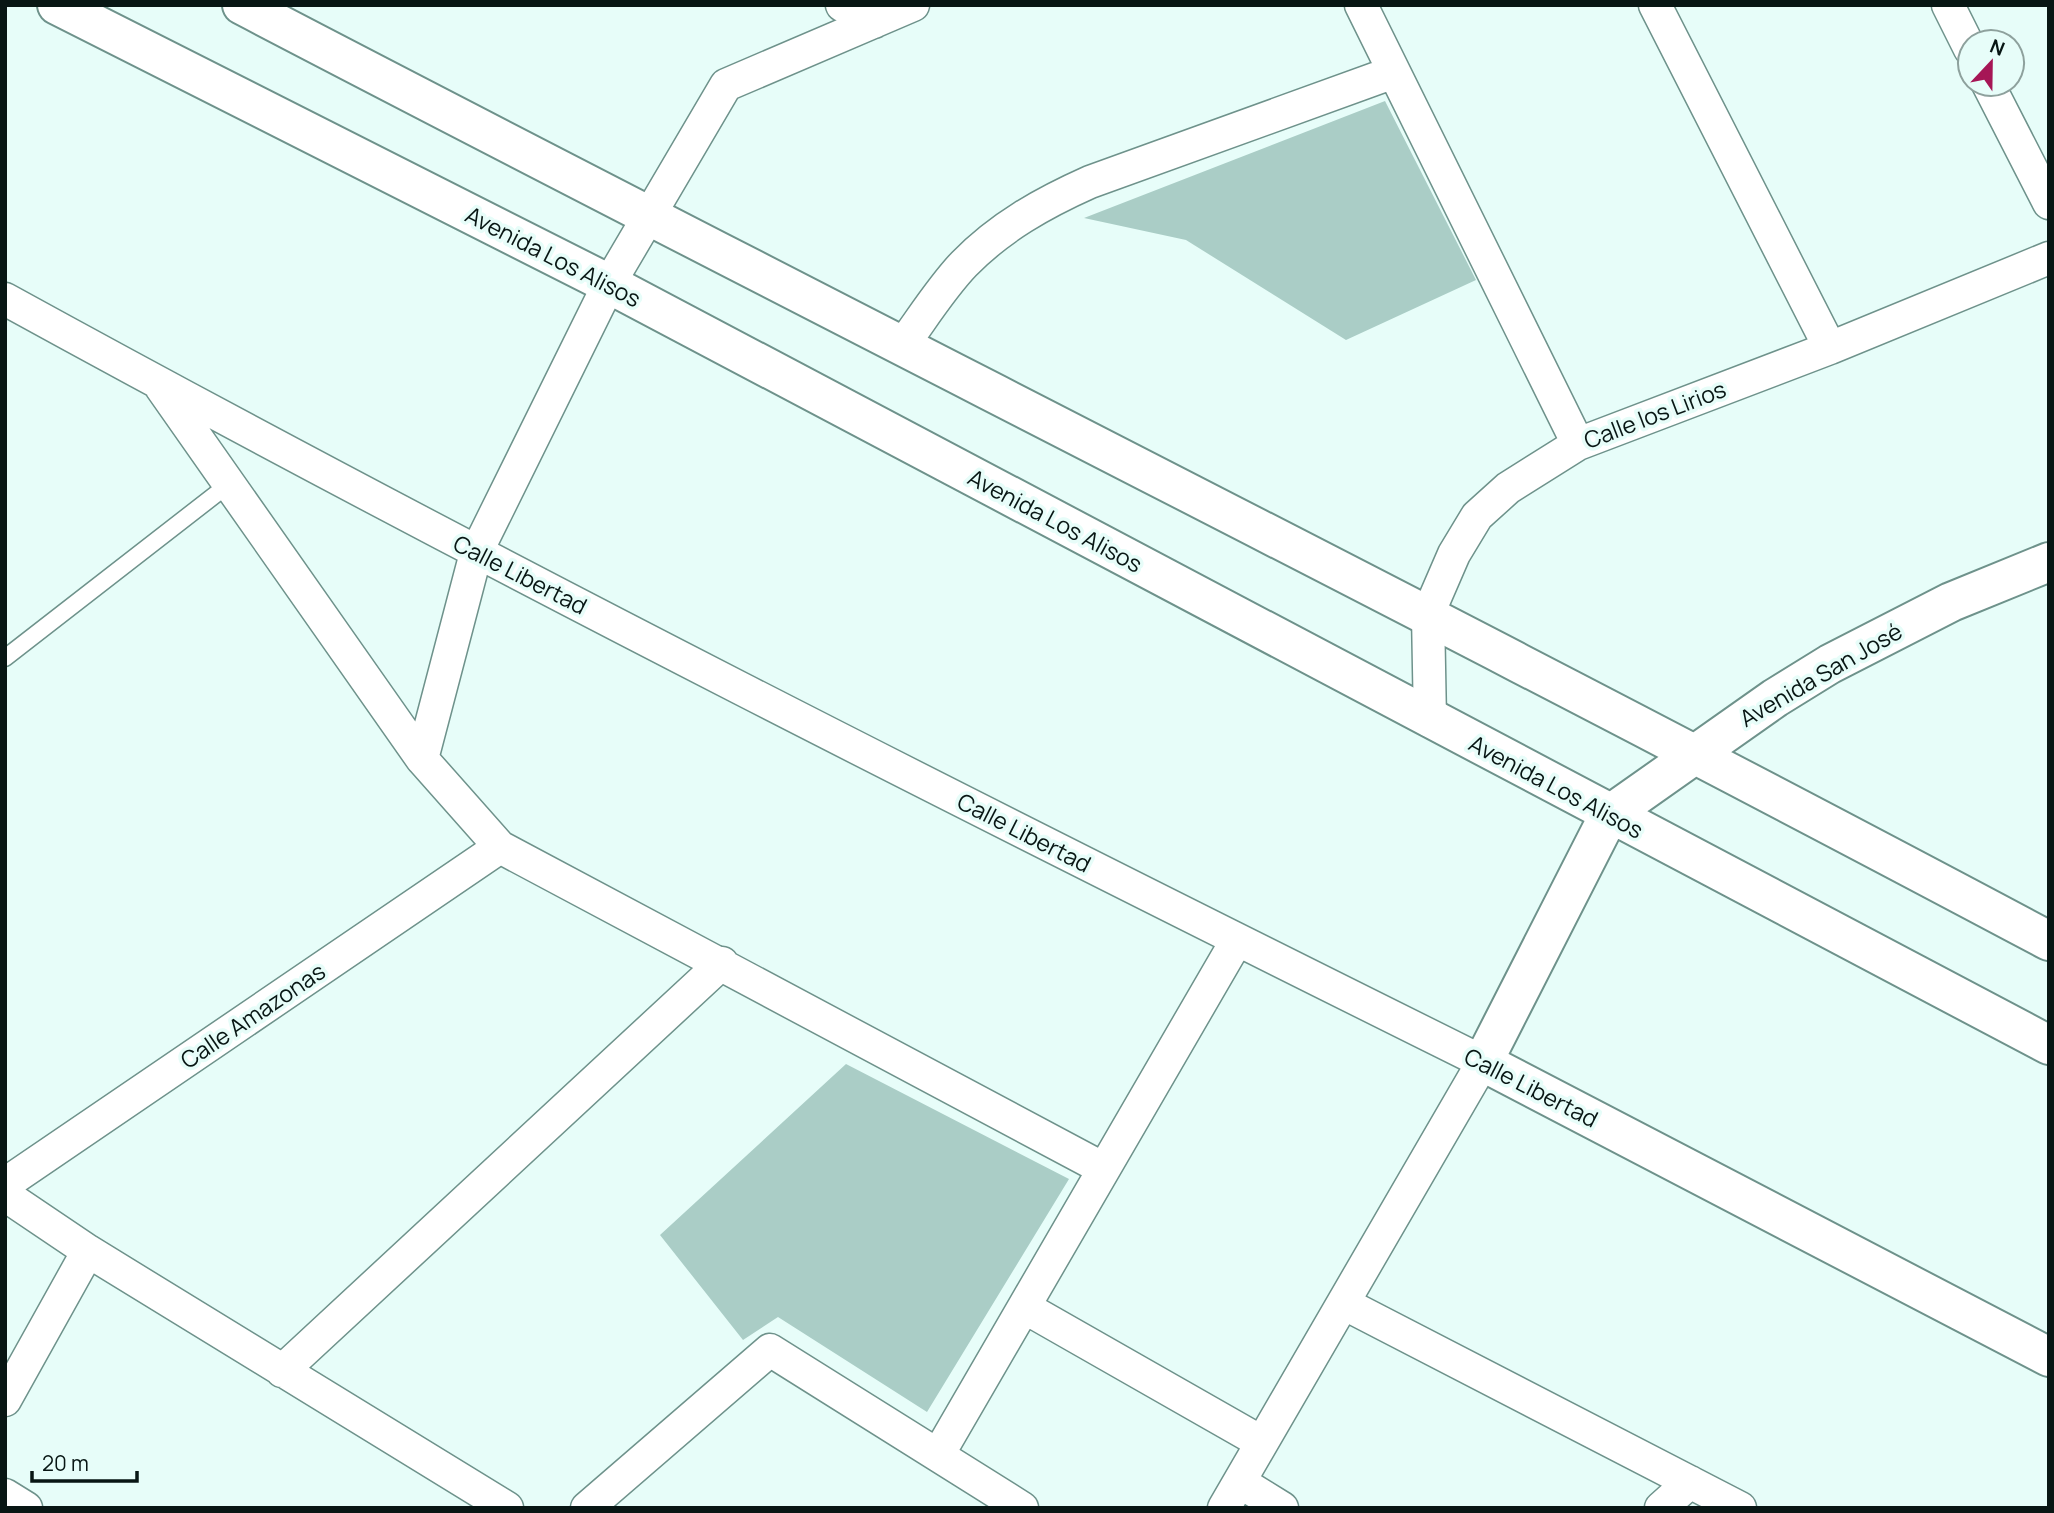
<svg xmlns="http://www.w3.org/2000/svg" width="2054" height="1513" font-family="Manrope,sans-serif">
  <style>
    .green { fill: #aacdc6 }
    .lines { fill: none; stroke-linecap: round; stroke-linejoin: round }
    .service-casing { stroke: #6e928b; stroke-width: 19 }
    .minor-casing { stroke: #6e928b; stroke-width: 35 }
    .tertiary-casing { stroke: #6e928b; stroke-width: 42 }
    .service { stroke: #fff; stroke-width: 16 }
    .minor { stroke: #fff; stroke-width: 32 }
    .tertiary { stroke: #fff; stroke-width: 38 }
    .labels { text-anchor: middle; stroke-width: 7; stroke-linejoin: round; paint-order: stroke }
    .street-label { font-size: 23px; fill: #081614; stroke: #e7fdf9 }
  </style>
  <rect width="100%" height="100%" fill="#e7fdf9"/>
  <path class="green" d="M1385 101 1476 280 1346 340 1186 240 1084 218Z
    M846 1064 1069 1179 927 1412 778 1317 743 1340 660 1235Z"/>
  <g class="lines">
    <defs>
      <path id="service" d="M5 658 229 484"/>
      <path id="minor" d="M842 5 874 22
        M1361 5 1578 444
        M1655 5 1830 348
        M1948 5 1970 49
        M1988 84 2049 203
        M5 299C491 566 986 815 1483 1062L1224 1508
        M902 346C922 319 941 288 964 264 1000 227 1043 203 1090 182L1394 72
        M161 387 422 759 500 847 1104 1169
        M1430 721 1428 614 1454 554 1477 516 1508 488 1578 444 1830 348 2049 258
        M422 759 476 553 609 284 726 85 913 5
        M5 1184 500 847
        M5 1195 88 1251 507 1508
        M1345 1304 1740 1508
        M1024 1307 1261 1442
        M282 1371 722 963
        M5 1400 88 1251
        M938 1455 1237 940
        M1240 1482 1282 1508
        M5 1495 26 1508
        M587 1508 770 1350 1022 1508
        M1661 1508 1690 1482"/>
      <path id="tertiary" d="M57 5 609 284 2049 1045
        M242 5C843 319 1450 622 2049 941
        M2049 562 1951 602 1830 664 1775 698 1609 815 1483 1062 2049 1357"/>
    </defs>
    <use href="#service" class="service-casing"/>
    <use href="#minor" class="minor-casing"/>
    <use href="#tertiary" class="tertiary-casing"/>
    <use href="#service" class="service"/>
    <use href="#minor" class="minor"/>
    <use href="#tertiary" class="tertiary"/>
  </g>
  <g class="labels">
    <g class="street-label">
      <text transform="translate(553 257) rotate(27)" y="8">Avenida Los Alisos</text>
      <text transform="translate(1655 415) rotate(-21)" y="8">Calle los Lirios</text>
      <text transform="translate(1055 521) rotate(28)" y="8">Avenida Los Alisos</text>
      <text transform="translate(520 575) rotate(27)" y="8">Calle Libertad</text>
      <text transform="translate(1821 675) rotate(-30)" y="8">Avenida San José</text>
      <text transform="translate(1556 787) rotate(28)" y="8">Avenida Los Alisos</text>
      <text transform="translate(1024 833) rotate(27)" y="8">Calle Libertad</text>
      <text transform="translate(253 1016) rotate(-34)" y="8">Calle Amazonas</text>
      <text transform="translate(1531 1088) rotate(27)" y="8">Calle Libertad</text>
    </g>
  </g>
  <rect width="2054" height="1513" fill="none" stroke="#081614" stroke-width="14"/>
  <g transform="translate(1991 63) rotate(22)"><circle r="33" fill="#e7fdf9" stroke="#8ea19d" stroke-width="2"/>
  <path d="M0-5L12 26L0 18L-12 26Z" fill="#a61656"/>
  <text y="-10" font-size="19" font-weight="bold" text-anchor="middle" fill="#081614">N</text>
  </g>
  <path d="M32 1471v10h105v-10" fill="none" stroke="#081614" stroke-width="3.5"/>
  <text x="42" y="1471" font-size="21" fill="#081614" stroke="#e7fdf9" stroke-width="5" paint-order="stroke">20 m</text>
</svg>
